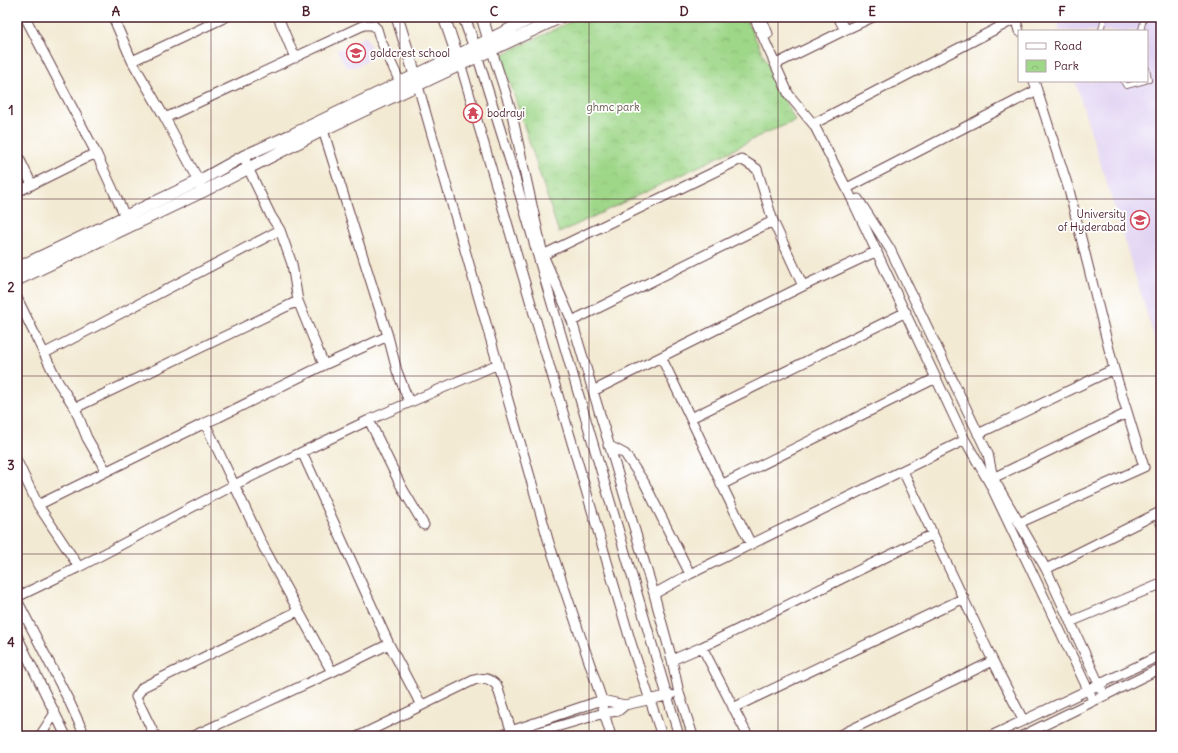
<svg xmlns="http://www.w3.org/2000/svg" width="1178" height="753" font-family="Delius,sans-serif">
  <style>
    .built { fill: #e1d4f3 }
    .park { fill: url(#park-crowns); stroke: #747b5a }
    .lines { fill: none; stroke-linecap: round; stroke-linejoin: round }
    .service-casing { stroke: #633d44; stroke-width: 6 }
    .minor-casing { stroke: #633d44; stroke-width: 11 }
    .tertiary-casing { stroke: #633d44; stroke-width: 13 }
    .service { stroke: #fff; stroke-width: 4.5 }
    .minor { stroke: #fff; stroke-width: 9 }
    .tertiary { stroke: #fff; stroke-width: 11 }
    .grid { fill: none; stroke: #4a1f2b; stroke-width: 1; stroke-opacity: 0.55 }
    .labels { text-anchor: middle; stroke-width: 3.5; stroke-linejoin: round; paint-order: stroke }
    .poi-label { font-size: 11px; fill: #4a1f2b; stroke: #fff; text-anchor: start }
    .park-label { font-size: 11px; fill: #645647; stroke: #fff }
    .neatline { fill: none; stroke: #4a1f2b; stroke-width: 1.5 }
    .grid-label { font-size: 13px; text-anchor: middle; font-weight: bold; fill: #4a1f2b }
  </style>
  <defs>
    <pattern id="park-crowns" width="20" height="18" patternUnits="userSpaceOnUse"><rect width="20" height="18" fill="#9fd789"/><path d="M2 6a3 3 0 1 1 6 0M12 15a3 3 0 1 1 6 0" fill="none" stroke="#8ab876"/></pattern>
  </defs>
  <rect width="100%" height="100%" fill="#fff"/>
  <filter id="ink" filterUnits="userSpaceOnUse"><feTurbulence type="fractalNoise" baseFrequency=".025" numOctaves="2"/><feDisplacementMap in="SourceGraphic" scale="8" xChannelSelector="R" yChannelSelector="G"/><feConvolveMatrix kernelMatrix="1 2 1 2 8 2 1 2 1" color-interpolation-filters="sRGB"/></filter>
  <filter id="wash" filterUnits="userSpaceOnUse"><feTurbulence type="fractalNoise" baseFrequency=".012" numOctaves="4" result="noise"/><feDisplacementMap in="SourceGraphic" scale="16" xChannelSelector="R" yChannelSelector="G"/><feGaussianBlur stdDeviation="0.9" result="paint"/><feColorMatrix in="noise" values="0 0 0 0 0 0 0 0 0 0 0 0 0 0 0 0 0 1.4 0 .05"/><feComposite in="paint" operator="in"/></filter>
  <g filter="url(#wash)">
    <rect width="100%" height="100%" fill="#f3ead3"/>
    <path class="built" d="M1056 17H1161V359L1075 81H1147V31H1060Z
      M366 36 374 56 355 67H346L337 50Z"/>
    <path class="park" d="M580 17H745L795 121 763 134 731 151 559 233 501 55Z"/>
  </g>
  <g filter="url(#ink)">
    <g class="lines">
      <defs>
        <path id="service" d="M1101 31 1104 17
          M1141 31 1144 17
          M1147 69 1149 80H1147
          M1123 81 1126 86 1145 81"/>
        <path id="minor" d="M113 17 132 61 165 118 199 181 200 186
          M278 17 295 58
          M754 17 789 95 814 125 848 191 965 440 990 484 1093 700
          M761 17 768 34
          M838 17 845 30 873 17
          M1015 17 1019 31
          M492 51 511 110 543 255 572 321 654 594 672 660 679 693 693 736
          M478 58 510 161 679 736
          M132 61 226 17
          M778 63 845 30
          M461 66 631 643 662 736
          M418 86 549 543 602 700 604 713 611 736
          M165 118 364 25H373L377 29 380 39 400 82
          M817 122 1015 19
          M323 130 388 336 397 371 409 402
          M96 153 125 216 129 219
          M17 154 32 185
          M244 156 248 168 271 216 280 230 292 264 298 301 324 365
          M849 187 1037 90
          M17 192 96 153 25 17
          M858 199 890 249 988 454 993 478 1046 569 1104 695
          M543 255 741 159 757 169 773 221 803 286
          M17 298 58 382 75 408 87 438 106 471
          M572 321 773 221
          M45 353 280 230
          M661 357C692 419 719 482 751 544
          M593 391 803 286 877 251
          M75 408 298 301
          M691 418 906 312
          M369 420 401 486 424 525
          M205 423 264 548 332 672
          M978 434 1114 369
          M608 445 625 454 644 482 690 574
          M302 452 389 644 421 705
          M17 461 38 505 79 567
          M903 471 993 661 1023 720
          M993 478 1127 413
          M721 485 936 378
          M38 505 205 423 219 417 324 365 388 336
          M1019 523 1144 467 1114 369 1069 190 1034 81
          M1046 569 1158 513 1161 523
          M654 594 690 574 965 440
          M17 597 79 567 234 485 302 452 369 420 498 364
          M17 600 70 703 85 736
          M1070 622 1161 584
          M17 636 66 736
          M672 660 702 647
          M733 708 964 598
          M40 736 55 713
          M155 736 136 697 143 687 298 611
          M193 736 332 672 389 644
          M359 736 474 680C484 677 490 678 497 686L513 736
          M501 736 511 731 602 700 625 705
          M525 736 604 713 618 711 625 705 671 695
          M748 736 702 647 933 534
          M838 736 993 661
          M991 736 1161 655
          M1022 736 1161 668"/>
        <path id="tertiary" d="M397 17 417 81
          M444 17 457 55
          M464 17 477 54
          M482 17 491 47
          M17 268 199 181 244 156 291 135 474 47 534 17
          M17 280 202 192 323 130 561 17"/>
      </defs>
      <use href="#service" class="service-casing"/>
      <use href="#minor" class="minor-casing"/>
      <use href="#tertiary" class="tertiary-casing"/>
      <use href="#service" class="service"/>
      <use href="#minor" class="minor"/>
      <use href="#tertiary" class="tertiary"/>
    </g>
  </g>
  <path class="grid" d="M211 17V736M400 17V736M589 17V736M778 17V736M967 17V736M17 199H1161M17 376H1161M17 554H1161"/>
  <defs>
    <symbol id="school-ring" viewBox="-11 -11 22 22"><circle r="9.5" fill="#fff" stroke="#d1495b" stroke-width="1.5"/><path d="M0-5L7-2L0 1L-7-2ZM-4 1L0 2.5L4 1V4Q0 6-4 4Z" fill="#d1495b"/></symbol>
    <symbol id="temple-ring" viewBox="-11 -11 22 22"><circle r="9.5" fill="#fff" stroke="#d1495b" stroke-width="1.5"/><path d="M0-6L5-2H3V0L6.5 2.5H4V6H1.5V3h-3V6H-4V2.5H-6.5L-3 0V-2H-5Z" fill="#d1495b"/></symbol>
    <symbol id="university-ring" viewBox="-11 -11 22 22"><circle r="9.5" fill="#fff" stroke="#d1495b" stroke-width="1.5"/><path d="M0-5L7-2L0 1L-7-2ZM-4 1L0 2.5L4 1V4Q0 6-4 4Z" fill="#d1495b"/></symbol>
  </defs>
  <g fill-rule="evenodd">
    <use href="#school-ring" x="345" y="42" width="22" height="22"/>
    <use href="#temple-ring" x="462" y="102" width="22" height="22"/>
    <use href="#university-ring" x="1129" y="209" width="22" height="22"/>
  </g>
  <g class="labels">
    <g class="poi-label">
      <text x="370" y="57">goldcrest school</text>
      <text x="487" y="117">bodrayi</text>
      <text x="1126" y="218" text-anchor="end">University<tspan x="1126" dy="13">of Hyderabad</tspan></text>
    </g>
    <g class="park-label">
      <text x="613" y="111">ghmc park</text>
    </g>
  </g>
  <rect width="1178" height="753" fill="none" stroke="#fff" stroke-width="44"/>
  <rect x="1018" y="30" width="130" height="52" fill="#ffffff" stroke="#b7a5aa"/>
  <rect x="1026" y="43" width="20" height="6" fill="#ffffff" stroke="#b7a5aa"/>
  <text x="1054" y="50" font-size="12" fill="#4a1f2b">Road</text>
  <rect x="1026" y="60" width="20" height="12" fill="url(#park-crowns)" stroke="#b7a5aa"/>
  <text x="1054" y="70" font-size="12" fill="#4a1f2b">Park</text>
  <rect x="22" y="22" width="1134" height="709" class="neatline"/>
  <g class="grid-label">
    <text x="116" y="16">A</text>
    <text x="306" y="16">B</text>
    <text x="494" y="16">C</text>
    <text x="684" y="16">D</text>
    <text x="872" y="16">E</text>
    <text x="1062" y="16">F</text>
    <text x="11" y="115">1</text>
    <text x="11" y="292">2</text>
    <text x="11" y="470">3</text>
    <text x="11" y="647">4</text>
  </g>
</svg>
